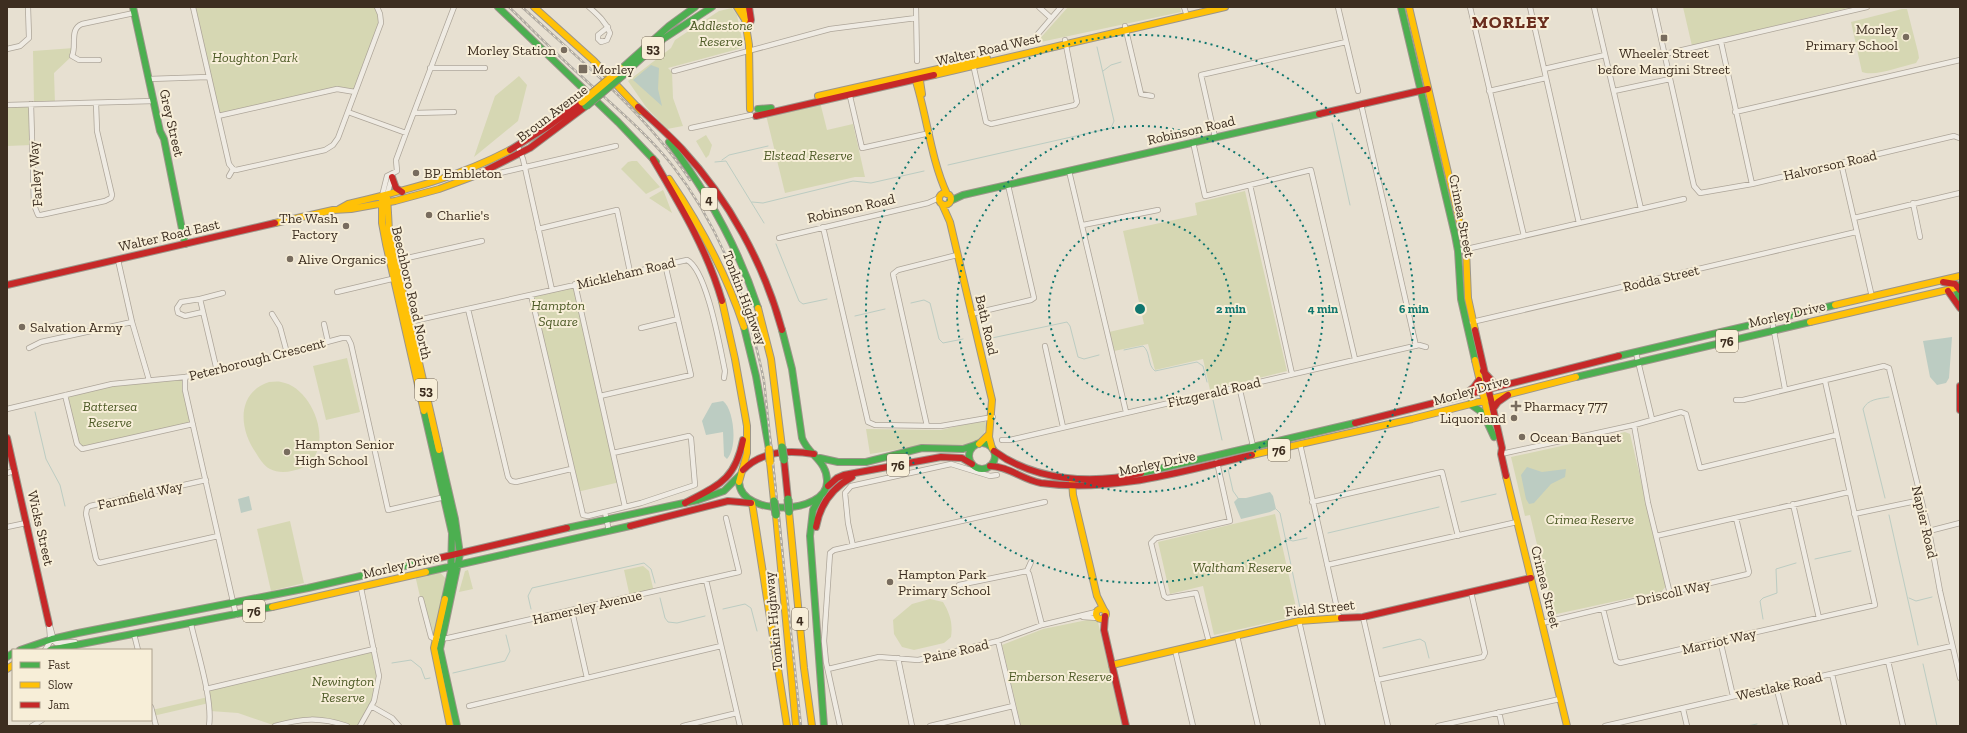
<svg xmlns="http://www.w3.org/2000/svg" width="1967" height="733" font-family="'Zilla Slab',serif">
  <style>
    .green { fill: #d6d7b3 }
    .water { fill: #bcccc2 }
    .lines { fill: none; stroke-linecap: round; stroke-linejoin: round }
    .stream { stroke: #bcccc2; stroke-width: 1 }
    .street-casing { stroke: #ada599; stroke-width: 6 }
    .fast-casing { stroke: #9c958a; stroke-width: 8 }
    .slow-casing { stroke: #9c958a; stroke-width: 8 }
    .jam-casing { stroke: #9c958a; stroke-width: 8 }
    .street { stroke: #efebe3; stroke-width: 4.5 }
    .fast { stroke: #4caf50; stroke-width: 6 }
    .slow { stroke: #ffc107; stroke-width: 6 }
    .jam { stroke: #c62828; stroke-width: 6 }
    .rail-casing { stroke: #afaaa2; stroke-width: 2.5 }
    .rail { stroke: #f7eed8; stroke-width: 1; stroke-dasharray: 3; stroke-linecap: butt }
    .fast-bridge-casing { stroke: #928b80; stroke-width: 9; stroke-linecap: butt }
    .slow-bridge-casing { stroke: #928b80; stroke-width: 9; stroke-linecap: butt }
    .fast-bridge { stroke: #4caf50; stroke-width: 7 }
    .slow-bridge { stroke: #ffc107; stroke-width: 7 }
    .ring { fill: none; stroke: #0f766e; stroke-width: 2; stroke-dasharray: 2 4 }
    .poi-dot { fill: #786c5e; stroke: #f7eed8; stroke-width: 1.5 }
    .labels { text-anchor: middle; stroke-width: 4; stroke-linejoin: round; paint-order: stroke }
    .shield { fill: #f7eed8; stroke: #756857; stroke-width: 1 }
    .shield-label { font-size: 13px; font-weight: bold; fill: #3d2e20 }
    .park-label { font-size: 14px; font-style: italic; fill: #4d5a26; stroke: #f7eed8 }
    .poi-label { font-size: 14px; fill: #3d2e20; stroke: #f7eed8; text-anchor: start }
    .street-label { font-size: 14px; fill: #3d2e20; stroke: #f7eed8 }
    .district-label { font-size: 18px; font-weight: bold; letter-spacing: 1px; fill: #6b2e1e; stroke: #f7eed8 }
    .centre { fill: #0f766e; stroke: #f7eed8; stroke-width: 2 }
    .ring-label { font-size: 12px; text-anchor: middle; font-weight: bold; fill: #0f766e; stroke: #f7eed8; stroke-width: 4; stroke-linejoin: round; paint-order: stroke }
  </style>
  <rect width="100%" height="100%" fill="#e7e0d1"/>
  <path class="green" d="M193 7H377L381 19 355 92 343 89 218 116Z
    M1068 7H1180L1181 12 1036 43Z
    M1683 7H1852L1692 46Z
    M732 8 737 15 743 44 742 48 668 68 672 72 673 98 683 126 667 129 646 107 628 81 671 48 675 40 719 11Z
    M1902 9H1907L1918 52 1919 58 1916 63C1902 66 1875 77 1862 72L1851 22Z
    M74 48 72 56 54 73 55 104H34L33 51Z
    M519 76 527 85 518 121 474 157 495 96Z
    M820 102 827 130 853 124 865 177H855L785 193 766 115Z
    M31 104 32 145 7 146V105Z
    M706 135 712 145 709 155 706 158 696 141Z
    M632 161H637L660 187 646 194 621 169 628 162Z
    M663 190 664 192 672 213 649 198Z
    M1245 191 1287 371 1210 390 1203 359 1155 370 1148 344 1114 351 1109 332 1144 324 1123 231 1197 215 1195 203Z
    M575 284 620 482 577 492 531 295Z
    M347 358 360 412 326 420 313 366Z
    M185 377V390L193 424 80 448 65 395 112 384Z
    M269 382C273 382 277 381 281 382 314 387 337 451 302 468 292 472 279 474 270 469 264 466 259 458 256 453 239 429 236 393 269 382Z
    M984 420 987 424 979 447 976 450 920 446 870 454 866 429 941 430Z
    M1625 432 1630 434 1666 586 1662 591 1552 615 1548 612 1546 605 1551 603 1530 515 1525 516 1511 457Z
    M1275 514 1298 616 1214 635 1203 586 1170 594 1158 542Z
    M290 521 304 583 271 591 257 529Z
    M643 566 649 571 654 592 630 597 624 570Z
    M438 570 446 579 435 639 429 635 415 575Z
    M468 570 473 589 459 592 465 571Z
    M930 599 943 602C950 614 953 623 951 637L944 643 914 650 902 647 894 634 893 620 912 604Z
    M1097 618 1122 726H1021L1002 645 1043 629Z
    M374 649C382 686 376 694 360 726H347L324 719 276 726 238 713 210 711 209 703 153 716 152 710 208 697 206 689Z"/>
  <path class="water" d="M651 65 659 68 658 89 662 106 633 80Z
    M1952 337 1949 378 1946 383 1937 385 1930 377 1923 341Z
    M723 401C734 409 738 448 727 459L724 456 723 432 706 435 702 421 712 403Z
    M1527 467 1542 472 1566 469 1565 477 1551 484 1534 503 1529 504 1526 499 1521 475Z
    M1270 492 1273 496 1276 509 1270 512 1241 519 1234 502 1238 498H1246Z
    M249 496 252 510 241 513 238 499Z"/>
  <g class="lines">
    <path class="stream" d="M1103 71 1111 65 1121 62
      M1332 123 1350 205
      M722 160 729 155 768 146
      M715 162 726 161 764 223
      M948 165 1111 128 1114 121 1097 47
      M752 202 763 203 853 181 871 183 924 171
      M776 244 799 301 803 304 827 299
      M911 303 924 300 930 303 939 339 943 343 963 339
      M855 316 885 309
      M992 338 1067 322 1070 326 1078 357 1084 359 1099 355
      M1124 350 1143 346C1151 352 1147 365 1155 371L1197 362 1203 366 1207 382
      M1213 400 1222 440
      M35 412 46 459 60 485 65 506
      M1228 469 1233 491 1238 498
      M1885 498 1863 409C1868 399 1878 399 1889 397
      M1461 502 1496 494
      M1276 509 1280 513 1300 608
      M1889 515 1918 645
      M1328 533 1439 507
      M1286 539 1293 541 1307 538
      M1815 559 1851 551
      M660 598 665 618 668 622 677 623 705 616
      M1909 598 1916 601 1932 597
      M531 609 528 596 532 588 644 563 651 569 655 583
      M723 609 745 604 751 608 757 631
      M1763 619 1760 601 1763 598 1777 593 1776 569 1796 563
      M1383 648 1420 639 1425 642 1429 658
      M392 663 411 660 421 668 425 679 430 678
      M1923 664 1937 726
      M453 673 505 661 510 651 506 635
      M1747 726 1757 724"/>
    <defs>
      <path id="street" d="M193 7 229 164 233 169 236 170 325 150 333 145 338 138 381 23 380 14 377 7
        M589 7C598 15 606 22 610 33L607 40 601 42 598 39V35L608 27
        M916 7 917 61
        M1039 7 1051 18
        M1184 7 1187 16
        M1338 7 1358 91
        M1470 7 1524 236
        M1530 7 1579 223
        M1594 7 1641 209
        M1654 7 1694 186 1700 193 1752 184 1954 136 1959 138
        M1125 26 1141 94 1152 96
        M1037 35 1061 7
        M1721 42 1752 184
        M7 49 20 46 29 38 28 7
        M1665 54 1867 7
        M99 60H79L72 56C77 46 69 29 82 24L134 13
        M973 64 986 122 991 124 1075 105 1077 102 1065 40
        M430 68H485
        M1544 69 1605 55
        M674 71 830 29 916 18
        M149 79 208 77
        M1489 91 1546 78
        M1614 91 1670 79
        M849 92 862 148 930 133
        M31 104 34 205 38 215H41L105 201 111 198 112 195 97 131 96 103
        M1361 104 1416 346
        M7 105 154 101
        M348 112 406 133
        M1735 112 1960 60
        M414 113 454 112
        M218 116 337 89 355 92
        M691 128 751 115
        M1215 137 1201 75 1346 42
        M1193 142 1205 196 1311 170 1355 359
        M518 147 523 159 552 290
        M1841 163 1872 297
        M1069 171 1126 412
        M500 173 616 146
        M229 176 233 169
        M1250 185 1292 374
        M387 195 392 177
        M382 196 387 176 397 171 396 160 406 133 454 7
        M1913 203 1920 237
        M1854 218 1960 193
        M1083 225 1158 210
        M823 227 868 422 875 425 941 426 993 417
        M538 229 617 210 630 272
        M779 238 928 203 939 198
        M1458 251 1684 199
        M118 260 132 322 149 380
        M394 261 482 241
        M575 284 625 507
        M337 292 396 278
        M531 295 583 515 588 516 641 503 695 485 691 438 689 436 613 453
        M200 299 223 293
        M468 309 508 477 511 481 516 482 571 469
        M203 312 185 316 178 313 177 308 181 302 200 299 217 371
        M272 314 280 327 287 353
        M971 314 1031 300 1034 298 1008 185
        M1772 321 1785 389
        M409 322 687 260C707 270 720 348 725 371L724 378
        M1472 322 1856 232
        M324 324 328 342
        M641 328 678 319
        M1045 346 1063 427
        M29 348 41 342 132 322
        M1636 353 1652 419
        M185 377V390L236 615
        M1239 386 1253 446
        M65 395 77 444 82 449 193 424
        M600 396 691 375 665 264
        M1736 400H1743L1884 366 1889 368 1929 531 1940 591 1960 678
        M7 409 112 384 185 377 217 371 342 338H348L351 344 388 510 445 497
        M1634 425 1648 503 1670 594
        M927 426 893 274 898 270 957 255
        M1002 440H1010L1419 345 1426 347
        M1300 444 1339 617
        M1501 454 1634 425 1681 412 1686 414 1700 468 1836 435
        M7 473 15 471
        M206 480 90 506 87 508 86 514 96 559 99 563 218 536
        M1312 502 1442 472 1458 536
        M1793 504 1819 618
        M605 512 609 531
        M1854 514 1921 500
        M7 527 26 523
        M1929 531 1960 523
        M1656 536 1849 492
        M853 546 848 523 845 493 851 486 951 464 990 476 997 475
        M1327 565 1517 522
        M1027 571 1031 562
        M706 580 740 726
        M959 585 1027 571 1029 574 1042 625
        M421 599 431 637 435 639 448 638 739 572 726 518
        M1603 609 1616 661 1620 663 1875 605 1825 381
        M572 611 587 678
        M1083 617 1098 618
        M1363 617 1388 726
        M1299 621 1323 726
        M1542 623 1748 574 1749 572 1736 518
        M49 624 50 637 56 643 75 642
        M191 624C197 651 213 700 209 726
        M134 634 138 650
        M1237 636 1258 726
        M1720 640 1733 696
        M998 641 1018 726
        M1209 642 1196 593 1167 598 1164 596 1151 543 1156 538 1230 521 1217 462
        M45 650 53 637 50 626
        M1175 650 1193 726
        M898 658 912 726
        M1888 661 1903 726
        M828 669 879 657 918 660 927 658 998 641 1042 625 1096 612
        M1832 674 1844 726
        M1377 680 1483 657 1485 653 1471 592
        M1776 686 1786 726
        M206 689 374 649
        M371 706 392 718 399 726
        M469 706 721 646
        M151 707 156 726
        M1683 709 1687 726
        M1499 712 1502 726
        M32 726 42 720
        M275 726C302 718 320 717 347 726
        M360 726 374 701 379 676 361 588
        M683 726 737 713
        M840 726 826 662 824 641 830 553 834 550 1045 502
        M930 726 1013 706
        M1438 726 1560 699
        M1605 726 1952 646"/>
      <path id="fast" d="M133 7 160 131 164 139 185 244
        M498 7 618 122 656 162
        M1401 7 1455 235 1458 251 1461 299 1475 360
        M621 69 669 26 695 7
        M625 73 663 39 712 7
        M758 109 771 108
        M669 142C708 193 738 247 758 308
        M950 201 963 195 1319 114
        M1959 285 1957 291 1960 303
        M744 327 756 376 769 449
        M1619 356 1835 305
        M1576 377 1810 322
        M1470 404 1483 413 1494 437
        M424 411 452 533 451 571 445 599
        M969 456a13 13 0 1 1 26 0a13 13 0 1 1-26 0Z
        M439 450 455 519 460 554 440 649 457 726
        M820 458 838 462H866L922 448 963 449 975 445
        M1141 473 1355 423
        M739 482C741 518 827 514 827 482 828 461 808 455 802 438L792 369 782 330
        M820 497 813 510 810 536 824 726
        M567 528 698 500 724 491 740 475
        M426 572 630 526
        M20 650 52 639 78 633 308 588 418 563
        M50 650 272 607
        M7 657 13 653"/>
      <path id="slow" d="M534 7 594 61 641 111
        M737 7 744 18
        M743 7 749 45 750 109
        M1409 7 1466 249 1468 298 1475 330
        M919 74 922 94
        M914 75C927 114 930 157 947 194
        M934 75 1225 7
        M818 96 987 58
        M669 179C701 226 726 273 744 327
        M939 199a6 6 0 1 1 12 0a6 6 0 1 1-12 0Z
        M387 195 389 231 439 450
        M382 196V223L386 244 424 411
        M942 204 950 222 992 400 989 437 992 448
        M339 209 348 204C406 190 457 178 510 150
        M275 223 333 210 351 209 395 201 439 189 477 175
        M722 301 735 359 747 426V453L739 482
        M1835 305 1960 276
        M758 308 771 359 782 447
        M1810 322 1960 287
        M1475 360 1489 420
        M979 444 988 435
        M1252 455 1412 419 1576 377
        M770 462 774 501
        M1506 476 1567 726
        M1072 480 1073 495 1097 596 1104 610
        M752 503 787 726
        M789 512 804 668 812 726
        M776 515 796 726
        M445 599 434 648 450 726
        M272 607 426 572
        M1096 614a5 5 0 1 1 10 0a5 5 0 1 1-10 0Z
        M1112 665 1299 621 1341 618
        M7 669 13 665"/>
      <path id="jam" d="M749 7 751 20 749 27
        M638 107C653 121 668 134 682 149 729 200 764 264 782 330
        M1319 114 1428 89
        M756 116 934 75
        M510 150 547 127 582 102
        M653 159C680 205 707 249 722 301
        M477 175 530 148 586 106
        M392 177 396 188 402 192
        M1943 282 1955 284 1960 290
        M7 285 275 223
        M1948 291 1960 308
        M1475 330 1502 448 1501 454 1506 476
        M1483 371 1493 382 1501 386
        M1960 386V410
        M1464 395 1474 387 1479 380
        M1493 409 1498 402 1508 395
        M1355 423 1619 356
        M7 438 49 624
        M994 451C1035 481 1092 485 1141 473
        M784 460 788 499
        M990 466C1008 466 1023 480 1041 483 1113 493 1183 471 1252 455
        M743 470C761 451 789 450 814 454
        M828 486 837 478 844 475 941 457 962 458 972 464
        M685 503C719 485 735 480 743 440
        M630 526 728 501 751 503
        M816 527C820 504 832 488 852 477
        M418 563 567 528
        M1105 616 1104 630 1126 726
        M1341 618 1363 617 1531 578"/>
    </defs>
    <use href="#street" class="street-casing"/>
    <use href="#fast" class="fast-casing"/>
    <use href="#slow" class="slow-casing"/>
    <use href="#jam" class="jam-casing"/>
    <use href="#street" class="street"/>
    <use href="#fast" class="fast"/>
    <use href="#slow" class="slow"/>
    <use href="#jam" class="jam"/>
    <defs>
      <path id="rail" d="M509 7C532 29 555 53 579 74 611 104 645 131 672 165 722 229 748 303 764 381L801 726
        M522 7C581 61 645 113 690 180"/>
    </defs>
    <use href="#rail" class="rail-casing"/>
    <use href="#rail" class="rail"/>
    <defs>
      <path id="fast-bridge" d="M586 106 625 73
        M782 447 784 460
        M788 499 789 512
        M774 501 776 515"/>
      <path id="slow-bridge" d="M582 102 621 69
        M769 449 770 462"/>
    </defs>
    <use href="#fast-bridge" class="fast-bridge-casing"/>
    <use href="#slow-bridge" class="slow-bridge-casing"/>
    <use href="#fast-bridge" class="fast-bridge"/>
    <use href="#slow-bridge" class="slow-bridge"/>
  </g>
  <g class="ring">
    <circle cx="1140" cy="309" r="91"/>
    <circle cx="1140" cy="309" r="183"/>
    <circle cx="1140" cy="309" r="274"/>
  </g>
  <g class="poi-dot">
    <circle cx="1906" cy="37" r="4"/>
    <rect x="1660" y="34" width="8" height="8" rx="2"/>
    <circle cx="564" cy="50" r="4"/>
    <rect x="578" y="64" width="10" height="10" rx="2"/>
    <circle cx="416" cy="173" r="4"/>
    <circle cx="429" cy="215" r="4"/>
    <circle cx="346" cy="226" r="4"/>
    <circle cx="290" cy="259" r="4"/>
    <circle cx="22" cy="327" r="4"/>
    <path d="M1514 400h4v4h4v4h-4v4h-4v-4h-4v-4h4z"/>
    <circle cx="1514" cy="418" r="4"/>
    <circle cx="1522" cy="437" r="4"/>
    <circle cx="287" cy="452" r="4"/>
    <circle cx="890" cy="582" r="4"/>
  </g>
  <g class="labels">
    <g class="shield">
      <rect x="642" y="37" width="22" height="22" rx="3"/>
      <rect x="701" y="188" width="16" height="22" rx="3"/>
      <rect x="1716" y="330" width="22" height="22" rx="3"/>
      <rect x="415" y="379" width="22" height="22" rx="3"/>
      <rect x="1268" y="439" width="22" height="22" rx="3"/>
      <rect x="887" y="454" width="22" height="22" rx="3"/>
      <rect x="243" y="600" width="22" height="22" rx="3"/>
      <rect x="792" y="608" width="16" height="22" rx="3"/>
    </g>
    <g class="shield-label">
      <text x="653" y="53">53</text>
      <text x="709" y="204">4</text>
      <text x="1727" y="346">76</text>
      <text x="426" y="395">53</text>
      <text x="1279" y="455">76</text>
      <text x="898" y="470">76</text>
      <text x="254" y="616">76</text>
      <text x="800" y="624">4</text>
    </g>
    <g class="park-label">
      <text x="721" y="30">Addlestone<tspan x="721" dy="16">Reserve</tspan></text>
      <text x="255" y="62">Houghton Park</text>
      <text x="808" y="160">Elstead Reserve</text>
      <text x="558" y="310">Hampton<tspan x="558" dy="16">Square</tspan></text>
      <text x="110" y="411">Battersea<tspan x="110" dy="16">Reserve</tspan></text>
      <text x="1590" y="524">Crimea Reserve</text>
      <text x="1242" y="572">Waltham Reserve</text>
      <text x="1060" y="681">Emberson Reserve</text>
      <text x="343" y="686">Newington<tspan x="343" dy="16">Reserve</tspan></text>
    </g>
    <g class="poi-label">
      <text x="1898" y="34" text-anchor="end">Morley<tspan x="1898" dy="16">Primary School</tspan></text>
      <text x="556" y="55" text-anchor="end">Morley Station</text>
      <text x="1664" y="58" text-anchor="middle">Wheeler Street<tspan x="1664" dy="16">before Mangini Street</tspan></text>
      <text x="592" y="74">Morley</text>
      <text x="424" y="178">BP Embleton</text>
      <text x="437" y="220">Charlie's</text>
      <text x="338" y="223" text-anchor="end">The Wash<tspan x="338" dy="16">Factory</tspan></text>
      <text x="298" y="264">Alive Organics</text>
      <text x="30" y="332">Salvation Army</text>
      <text x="1524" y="411">Pharmacy 777</text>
      <text x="1506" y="423" text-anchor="end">Liquorland</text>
      <text x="1530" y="442">Ocean Banquet</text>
      <text x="295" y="449">Hampton Senior<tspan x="295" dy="16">High School</tspan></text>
      <text x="898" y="579">Hampton Park<tspan x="898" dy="16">Primary School</tspan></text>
    </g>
    <g class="street-label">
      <text transform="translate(988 49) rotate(-13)" y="5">Walter Road West</text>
      <text transform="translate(552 113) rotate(-37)" y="5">Broun Avenue</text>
      <text transform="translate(172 123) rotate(77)" y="5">Grey Street</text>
      <text transform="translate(1191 130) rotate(-13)" y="5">Robinson Road</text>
      <text transform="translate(1830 165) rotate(-13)" y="5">Halvorson Road</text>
      <text transform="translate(35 174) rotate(-94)" y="5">Farley Way</text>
      <text transform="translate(851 208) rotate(-13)" y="5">Robinson Road</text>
      <text transform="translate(1462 216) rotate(79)" y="5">Crimea Street</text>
      <text transform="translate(169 235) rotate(-13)" y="5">Walter Road East</text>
      <text transform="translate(626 273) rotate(-13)" y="5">Mickleham Road</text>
      <text transform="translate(1661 278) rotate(-13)" y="5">Rodda Street</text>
      <text transform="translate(412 293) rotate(77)" y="5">Beechboro Road North</text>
      <text transform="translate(745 298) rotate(69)" y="5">Tonkin Highway</text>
      <text transform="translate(1787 314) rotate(-13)" y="5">Morley Drive</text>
      <text transform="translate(987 325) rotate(77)" y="5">Bath Road</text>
      <text transform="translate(257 359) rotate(-14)" y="5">Peterborough Crescent</text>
      <text transform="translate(1471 390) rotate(-16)" y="5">Morley Drive</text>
      <text transform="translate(1214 392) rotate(-13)" y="5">Fitzgerald Road</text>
      <text transform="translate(1157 463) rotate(-12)" y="5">Morley Drive</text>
      <text transform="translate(140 495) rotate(-13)" y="5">Farmfield Way</text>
      <text transform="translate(1925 522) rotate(77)" y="5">Napier Road</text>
      <text transform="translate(41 528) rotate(77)" y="5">Wicks Street</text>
      <text transform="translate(401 565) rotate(-13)" y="5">Morley Drive</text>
      <text transform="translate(1546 587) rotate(76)" y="5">Crimea Street</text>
      <text transform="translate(1673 592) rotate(-13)" y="5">Driscoll Way</text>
      <text transform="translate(587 607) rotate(-13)" y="5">Hamersley Avenue</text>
      <text transform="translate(1320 608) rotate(-6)" y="5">Field Street</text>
      <text transform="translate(773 621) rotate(-95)" y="5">Tonkin Highway</text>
      <text transform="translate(1719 641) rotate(-13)" y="5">Marriot Way</text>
      <text transform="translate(956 651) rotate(-13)" y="5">Paine Road</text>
      <text transform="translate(1779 686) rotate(-13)" y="5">Westlake Road</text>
    </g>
    <g class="district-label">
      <text x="1511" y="28">MORLEY</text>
    </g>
  </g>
  <circle cx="1140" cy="309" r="6" class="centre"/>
  <g class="ring-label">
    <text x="1231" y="313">2 min</text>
    <text x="1323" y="313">4 min</text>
    <text x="1414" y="313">6 min</text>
  </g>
  <rect width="1967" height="733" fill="none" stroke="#3d2e20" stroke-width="16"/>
  <rect x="12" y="649" width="140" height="72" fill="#f7eed8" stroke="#ada18e"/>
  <rect x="20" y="662" width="20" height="6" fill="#4caf50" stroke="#ada18e"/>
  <text x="48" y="669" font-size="12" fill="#3d2e20">Fast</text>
  <rect x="20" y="682" width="20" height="6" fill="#ffc107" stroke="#ada18e"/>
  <text x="48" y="689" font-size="12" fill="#3d2e20">Slow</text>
  <rect x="20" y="702" width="20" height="6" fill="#c62828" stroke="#ada18e"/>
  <text x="48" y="709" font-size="12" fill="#3d2e20">Jam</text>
</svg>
